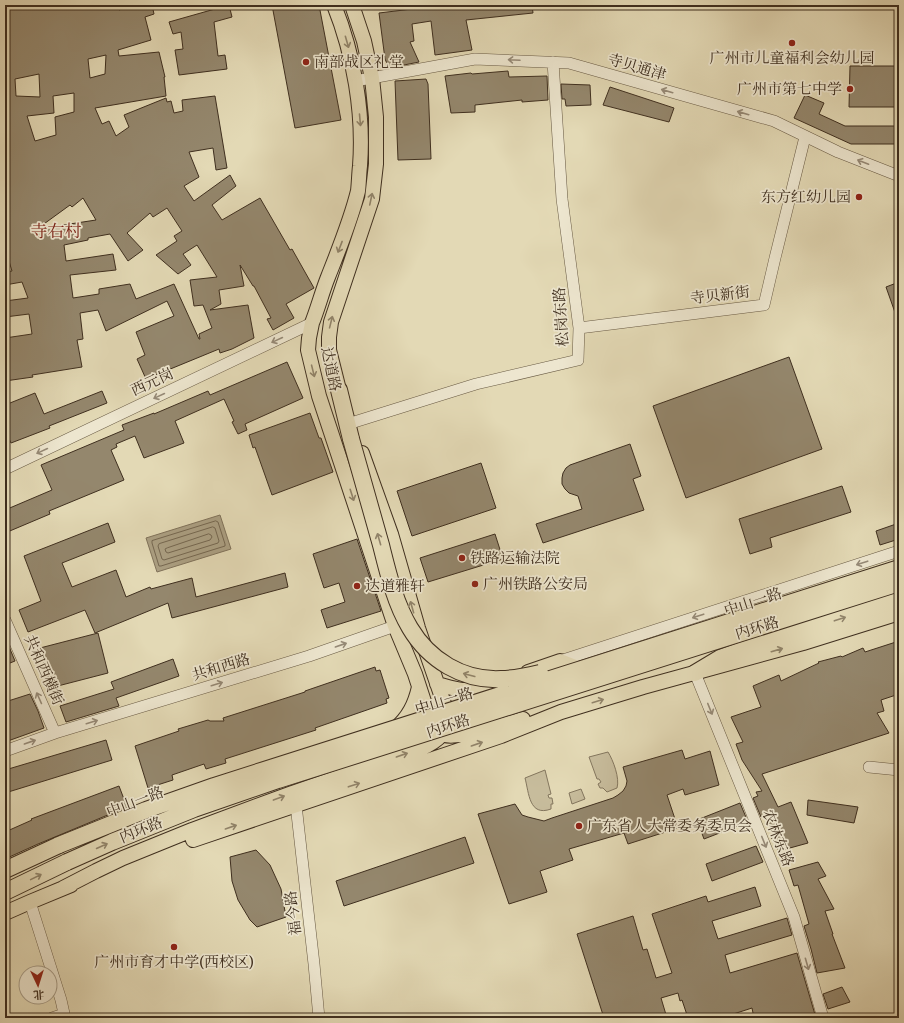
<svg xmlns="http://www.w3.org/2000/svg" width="904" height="1023" font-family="'Gentium Book Plus','Noto Serif SC',serif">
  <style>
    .green { fill: #c7bc9c; stroke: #83765e }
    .water { fill: #ab9f82; stroke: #80725a }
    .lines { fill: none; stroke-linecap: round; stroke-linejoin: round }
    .shore { stroke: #756750; stroke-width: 1 }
    .building { fill: #94876d; stroke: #3f2f1f; fill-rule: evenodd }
    .minor-casing { stroke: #685a44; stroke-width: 12 }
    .major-casing { stroke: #3f2f1f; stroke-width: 16 }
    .highway-casing { stroke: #3f2f1f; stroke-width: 18 }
    .minor { stroke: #ede6cf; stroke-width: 11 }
    .major { stroke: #e3d9b5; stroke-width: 14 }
    .highway { stroke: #e3d9b5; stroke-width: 16 }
    .highway-bridge-casing { stroke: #3f2f1f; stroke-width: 18; stroke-linecap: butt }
    .highway-bridge { stroke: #e3d9b5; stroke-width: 16 }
    .oneway { stroke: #91846a }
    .oneway2 { stroke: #968a77 }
    .poi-dot { fill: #8f2418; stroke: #ede6cf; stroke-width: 1.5 }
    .labels { text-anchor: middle; stroke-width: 3.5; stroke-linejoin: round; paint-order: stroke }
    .poi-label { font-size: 15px; fill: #3f2f1f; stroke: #ede6cf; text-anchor: start }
    .street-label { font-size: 15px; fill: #3f2f1f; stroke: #ede6cf }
    .quarter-label { font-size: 17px; fill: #7a1f14; stroke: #ede6cf }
  </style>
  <rect width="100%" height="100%" fill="#e3d9b5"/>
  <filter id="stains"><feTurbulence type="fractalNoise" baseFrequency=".005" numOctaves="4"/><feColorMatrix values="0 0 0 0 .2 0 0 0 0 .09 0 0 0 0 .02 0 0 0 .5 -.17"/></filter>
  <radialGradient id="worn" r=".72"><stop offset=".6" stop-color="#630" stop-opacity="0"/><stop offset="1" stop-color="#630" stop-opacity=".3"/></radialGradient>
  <path class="green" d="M608 752C613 760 620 778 617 788L607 792 603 788H600L598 784 601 782 599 779H597L589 757Z
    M545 770 551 794 548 795 549 798H552L553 804H551V809C529 817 529 793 525 778Z
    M581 789 585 799 572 804 569 793Z"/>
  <path class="water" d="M220 515 231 549 157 572 146 538Z"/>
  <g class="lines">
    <path class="shore" d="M216 521 218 522 225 544V546L161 566H159L152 543V541Z
      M213 527 215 528 219 541 218 543 164 560 162 559 158 546 159 544Z
      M209 534 211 535 212 537 210 540 168 553 166 552 165 549 167 548Z"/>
  </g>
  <path class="building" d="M5 5H118L119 10 135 5H152L154 14 145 17 151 40 118 50 119 56 159 52 165 77H164L166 96 95 108 102 124 109 121 116 136 129 127 124 115 166 98 167 102 171 101 174 113 183 111 182 100 215 96 227 168 216 170 213 148 189 152 199 177 184 186 194 201 230 175 236 186 212 205 222 220 260 198 290 250 292 249 314 288 286 304 294 318 273 330 267 319 271 318 254 286H253L240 265 244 286 219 290 221 304 210 310 248 305 254 338 232 349 220 353 219 349 146 379 137 359 145 355 136 332 174 316 167 301 106 331 98 310 80 313 83 339 77 340 82 367 32 375 33 377 5 381V338L32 334 29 314 5 317V301L28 298 22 282 5 285V272L12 271 5 248ZM106 55 105 74 90 78 88 59ZM39 74 40 97 16 96 15 79ZM74 93V112L55 117 56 135 35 141 27 116 54 113 53 96ZM83 198 96 220 37 229 70 205 72 207ZM167 208 182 231 174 236 177 241 156 255 178 274 191 265 183 254 197 245 217 277 190 280 194 306 203 305 212 328 199 334 200 339H199L174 284 136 299 130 284 99 289V294L73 298 70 275 116 270 113 254 66 261 64 245 88 240V238L110 234 128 261 143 250 127 233 150 213 153 217Z
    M229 5 232 17 214 22 218 56 225 55 227 69 179 75 175 50 183 49 181 32 173 34 169 22Z
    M272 5H319L341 120 295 128Z
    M412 5H532L533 13 466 20 472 50 435 55 431 21 412 24 414 41 410 42 419 62 389 68 385 59 379 13 412 9Z
    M850 66H899V107H849Z
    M508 71 509 77 547 76 548 100 522 102V100L475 105V112L451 113 445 76 471 73 472 74Z
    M426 79 428 84 431 159 398 160 395 81Z
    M561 84 590 85 591 105 566 106 565 99H562Z
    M610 87 674 108 669 122 603 105Z
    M805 95 824 103 819 114 845 126H899V144H851L794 118Z
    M899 282V321H898L886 287Z
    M789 357 822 449 686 498 653 406Z
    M287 362 303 398 245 424 247 430 238 434 232 422 234 421 224 399 175 421 184 443 144 458 135 436 116 444 117 447 111 450 124 480 49 511 50 514 5 533V510L52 490 41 465 124 430 122 425 154 413V414L208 391 210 395Z
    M102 391 107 403 49 426 50 428 11 443 5 431V405L35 393 44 414Z
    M310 413 319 438H321L333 472 272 495 255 447 253 448 249 435Z
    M630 444 641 476 633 479 644 510 543 543 536 524 582 509 578 496 569 493 565 489 562 484V478L563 473 566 468 570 465Z
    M481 463 496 508 412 536 397 491Z
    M842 486 851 512 770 538 772 547 750 554 739 519Z
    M108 523 115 542 62 563 72 587 116 570 126 597 150 587 151 589 192 578 196 597 285 573 288 587 172 618 168 603 95 633 85 610 28 632 19 610 41 601 24 556Z
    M899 523V539L880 545 876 531Z
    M495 534 503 559 428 582 420 558Z
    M357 539 381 611 327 628 321 610 345 602 339 583 324 588 313 554Z
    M98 633 108 673 50 688 40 648Z
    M5 637 15 661 5 665Z
    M899 641V694L881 700 884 711 877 713 889 733 762 774 778 807 791 802 808 843 779 851 771 837 774 836 766 815 761 817 753 798 758 796 756 792 762 791 742 760 736 744 743 742 731 717 761 707 753 686 779 675 781 681 819 663 818 662 841 656 842 657 863 648 865 652Z
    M173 659 179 676 116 698 119 706 66 722 60 706 114 689 111 682Z
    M375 667 376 671 380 670 389 698 386 699 387 703 315 728 316 730 225 759 226 763 206 769 204 764 172 775 173 780 148 788 135 746 179 731 178 729 208 720 210 721H224L223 718 305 692V691Z
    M30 694 38 711 44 728 5 742V702Z
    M106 740 112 760 5 793V770Z
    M682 750 685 759 710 751 719 785 685 795 683 789 667 795 678 828 628 844 624 833 569 849 573 860 540 871 547 892 509 904 478 814 515 804 522 815 528 817 544 821 552 818 613 798 618 795 623 791 626 786 627 781 623 767Z
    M119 786 127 807 38 844 5 859V832L32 820 31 819Z
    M808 800 858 807 854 823 807 815Z
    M740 803 748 822 704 839 697 820Z
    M465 837 474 863 344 906 336 881Z
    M756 846 763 862 712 881 706 864Z
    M256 850 270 865 281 889 286 917 257 927 250 920 238 900 232 881 230 857Z
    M818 862 826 876 818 879 834 909 825 911 833 934H832L845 968 817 973 811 949 804 926 809 924 798 885 794 886 789 870Z
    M755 887 761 906 712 921 718 939 787 918 792 935 725 955 730 973 797 953 816 1018H769V1015L760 1018H754L752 1008 721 1018H688L682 1000 680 1001 678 993 661 998 667 1018H604L577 934 633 916 643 950 647 949 656 978 672 973 652 914 706 896 708 902Z
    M842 987 850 1002 828 1009 823 994Z"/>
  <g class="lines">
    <defs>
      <path id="minor" d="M355 81 475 59 569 63 774 121 838 152 899 176
        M579 328 764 305 775 258 805 137
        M351 423 476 384 578 360 579 328 562 199 553 62
        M5 469 312 323
        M5 620 55 733
        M560 661 899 551
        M695 673 794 917 823 1018
        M5 751 55 733 309 656 395 626
        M869 767 899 770
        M296 805 314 964 319 1018
        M30 902 61 1000 65 1018
        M52 1018 64 1014"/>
      <path id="major" d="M334 5C354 55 364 113 360 166 359 174 359 183 358 191 351 220 339 249 328 277 322 292 318 308 312 323L309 338 308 350 319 396 395 626 415 674 431 723C434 728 438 734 444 735 461 739 505 724 523 719
        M342 400 339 390 329 350V337L331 322 372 199 376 164V117L372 78 364 41 352 5
        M528 672 560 661 585 671
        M437 684C445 686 454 689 462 690 476 691 490 685 502 681
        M395 729C409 717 415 704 419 687
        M193 840 501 736 561 712 643 687 803 643 899 613
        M63 888 96 871 123 858 192 830 292 793 420 749C434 743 450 733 448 715L418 628 391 534 362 453
        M5 913 30 902 71 885"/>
      <path id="highway" d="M339 390 351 439
        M695 673 720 658 742 650 899 599
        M5 870 59 845
        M5 892 67 862"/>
    </defs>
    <use href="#minor" class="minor-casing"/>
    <use href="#major" class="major-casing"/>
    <use href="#highway" class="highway-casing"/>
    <use href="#minor" class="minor"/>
    <use href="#major" class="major"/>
    <use href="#highway" class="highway"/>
    <defs>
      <path id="highway-bridge" d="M351 439C361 474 371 510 381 545 388 573 395 603 410 628 429 660 463 681 501 679 514 679 527 676 540 673
        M59 845 146 810 214 786 899 568
        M67 862 112 842 194 809 278 780 899 583"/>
    </defs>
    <use href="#highway-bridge" class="highway-bridge-casing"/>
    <use href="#highway-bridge" class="highway-bridge"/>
  </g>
  <defs><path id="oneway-shaft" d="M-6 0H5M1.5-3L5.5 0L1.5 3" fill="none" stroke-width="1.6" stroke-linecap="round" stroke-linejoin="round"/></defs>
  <g class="oneway">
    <use href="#oneway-shaft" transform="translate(347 42) rotate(74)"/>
    <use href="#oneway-shaft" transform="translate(360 120) rotate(85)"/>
    <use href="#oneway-shaft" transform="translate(371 199) rotate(-78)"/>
    <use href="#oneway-shaft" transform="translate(340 247) rotate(111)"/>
    <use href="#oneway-shaft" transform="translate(331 322) rotate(-76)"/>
    <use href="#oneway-shaft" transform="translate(313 371) rotate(76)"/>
    <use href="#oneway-shaft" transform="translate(352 495) rotate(72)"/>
    <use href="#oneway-shaft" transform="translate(379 539) rotate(-106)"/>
    <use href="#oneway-shaft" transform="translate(412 607) rotate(-106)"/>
    <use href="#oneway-shaft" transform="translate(840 619) rotate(-18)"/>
    <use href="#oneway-shaft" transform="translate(777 650) rotate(-16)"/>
    <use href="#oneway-shaft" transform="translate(469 675) rotate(-165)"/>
    <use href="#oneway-shaft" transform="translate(598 701) rotate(-17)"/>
    <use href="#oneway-shaft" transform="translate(477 744) rotate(-19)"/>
    <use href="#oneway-shaft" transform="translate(402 755) rotate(-19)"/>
    <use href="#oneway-shaft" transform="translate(354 785) rotate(-18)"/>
    <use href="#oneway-shaft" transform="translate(279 798) rotate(-20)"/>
    <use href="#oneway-shaft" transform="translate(231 827) rotate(-19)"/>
    <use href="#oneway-shaft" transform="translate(102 846) rotate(-24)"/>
    <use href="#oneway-shaft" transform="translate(36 877) rotate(-26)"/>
  </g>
  <g class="oneway2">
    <use href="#oneway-shaft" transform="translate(514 60) rotate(-177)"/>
    <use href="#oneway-shaft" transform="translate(667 91) rotate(-164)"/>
    <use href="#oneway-shaft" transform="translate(743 113) rotate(-164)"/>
    <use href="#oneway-shaft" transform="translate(863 162) rotate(-159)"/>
    <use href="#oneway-shaft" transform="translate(277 340) rotate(155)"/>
    <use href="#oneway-shaft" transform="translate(159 396) rotate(155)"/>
    <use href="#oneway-shaft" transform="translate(42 451) rotate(155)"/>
    <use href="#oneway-shaft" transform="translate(862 563) rotate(162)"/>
    <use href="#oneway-shaft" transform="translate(698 616) rotate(162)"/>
    <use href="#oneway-shaft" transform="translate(341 645) rotate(-19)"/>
    <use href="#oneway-shaft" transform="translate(217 684) rotate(-17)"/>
    <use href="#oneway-shaft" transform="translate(39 698) rotate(-114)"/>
    <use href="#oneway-shaft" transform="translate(710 709) rotate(68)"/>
    <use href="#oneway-shaft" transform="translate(92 722) rotate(-17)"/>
    <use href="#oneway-shaft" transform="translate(30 742) rotate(-19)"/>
    <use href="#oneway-shaft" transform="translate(764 842) rotate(68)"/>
    <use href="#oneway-shaft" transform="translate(807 964) rotate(74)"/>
  </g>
  <g class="poi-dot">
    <circle cx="792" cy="43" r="4"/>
    <circle cx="306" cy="62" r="4"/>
    <circle cx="850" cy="89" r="4"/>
    <circle cx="859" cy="197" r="4"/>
    <circle cx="462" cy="558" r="4"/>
    <circle cx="475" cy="584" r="4"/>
    <circle cx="357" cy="586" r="4"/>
    <circle cx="579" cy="826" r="4"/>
    <circle cx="174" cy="947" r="4"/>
  </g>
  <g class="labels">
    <g class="poi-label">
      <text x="792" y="63" text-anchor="middle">广州市儿童福利会幼儿园</text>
      <text x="314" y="67">南部战区礼堂</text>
      <text x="842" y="94" text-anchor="end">广州市第七中学</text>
      <text x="851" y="202" text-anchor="end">东方红幼儿园</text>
      <text x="470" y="563">铁路运输法院</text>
      <text x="483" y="589">广州铁路公安局</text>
      <text x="365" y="591">达道雅轩</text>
      <text x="587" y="831">广东省人大常委务委员会</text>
      <text x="174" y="967" text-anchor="middle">广州市育才中学(西校区)</text>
    </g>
    <g class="street-label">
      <text transform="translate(637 67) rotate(16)" y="5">寺贝通津</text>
      <text transform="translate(720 295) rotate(-7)" y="5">寺贝新街</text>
      <text transform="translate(561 317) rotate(-94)" y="5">松岗东路</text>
      <text transform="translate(331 369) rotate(78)" y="5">达道路</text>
      <text transform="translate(152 382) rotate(-25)" y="5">西元岗</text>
      <text transform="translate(753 602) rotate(-18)" y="5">中山一路</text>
      <text transform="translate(757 628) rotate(-17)" y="5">内环路</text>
      <text transform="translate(221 667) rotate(-17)" y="5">共和西路</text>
      <text transform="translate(44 670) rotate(66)" y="5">共和西横街</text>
      <text transform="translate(444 701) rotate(-17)" y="5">中山一路</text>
      <text transform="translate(448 726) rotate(-18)" y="5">内环路</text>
      <text transform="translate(135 802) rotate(-21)" y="5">中山一路</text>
      <text transform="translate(141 830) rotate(-22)" y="5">内环路</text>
      <text transform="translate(778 838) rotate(68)" y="5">农林东路</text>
      <text transform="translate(293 913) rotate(-97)" y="5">福今路</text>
    </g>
    <g class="quarter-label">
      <text x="56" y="237">寺右村</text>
    </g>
  </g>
  <rect width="904" height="1023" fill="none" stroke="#e3d9b5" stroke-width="20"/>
  <rect x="6" y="6" width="892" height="1011" fill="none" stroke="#3f2f1f" stroke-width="2"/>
  <rect x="10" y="10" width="884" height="1003" fill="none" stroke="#3f2f1f"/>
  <g transform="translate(38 985) rotate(176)"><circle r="19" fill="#ede6cf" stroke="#a79d89"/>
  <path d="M0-3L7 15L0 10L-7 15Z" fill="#8f2418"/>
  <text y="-6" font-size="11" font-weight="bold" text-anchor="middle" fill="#3f2f1f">北</text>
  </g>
  <rect width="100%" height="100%" filter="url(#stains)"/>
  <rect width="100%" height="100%" fill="url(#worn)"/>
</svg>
